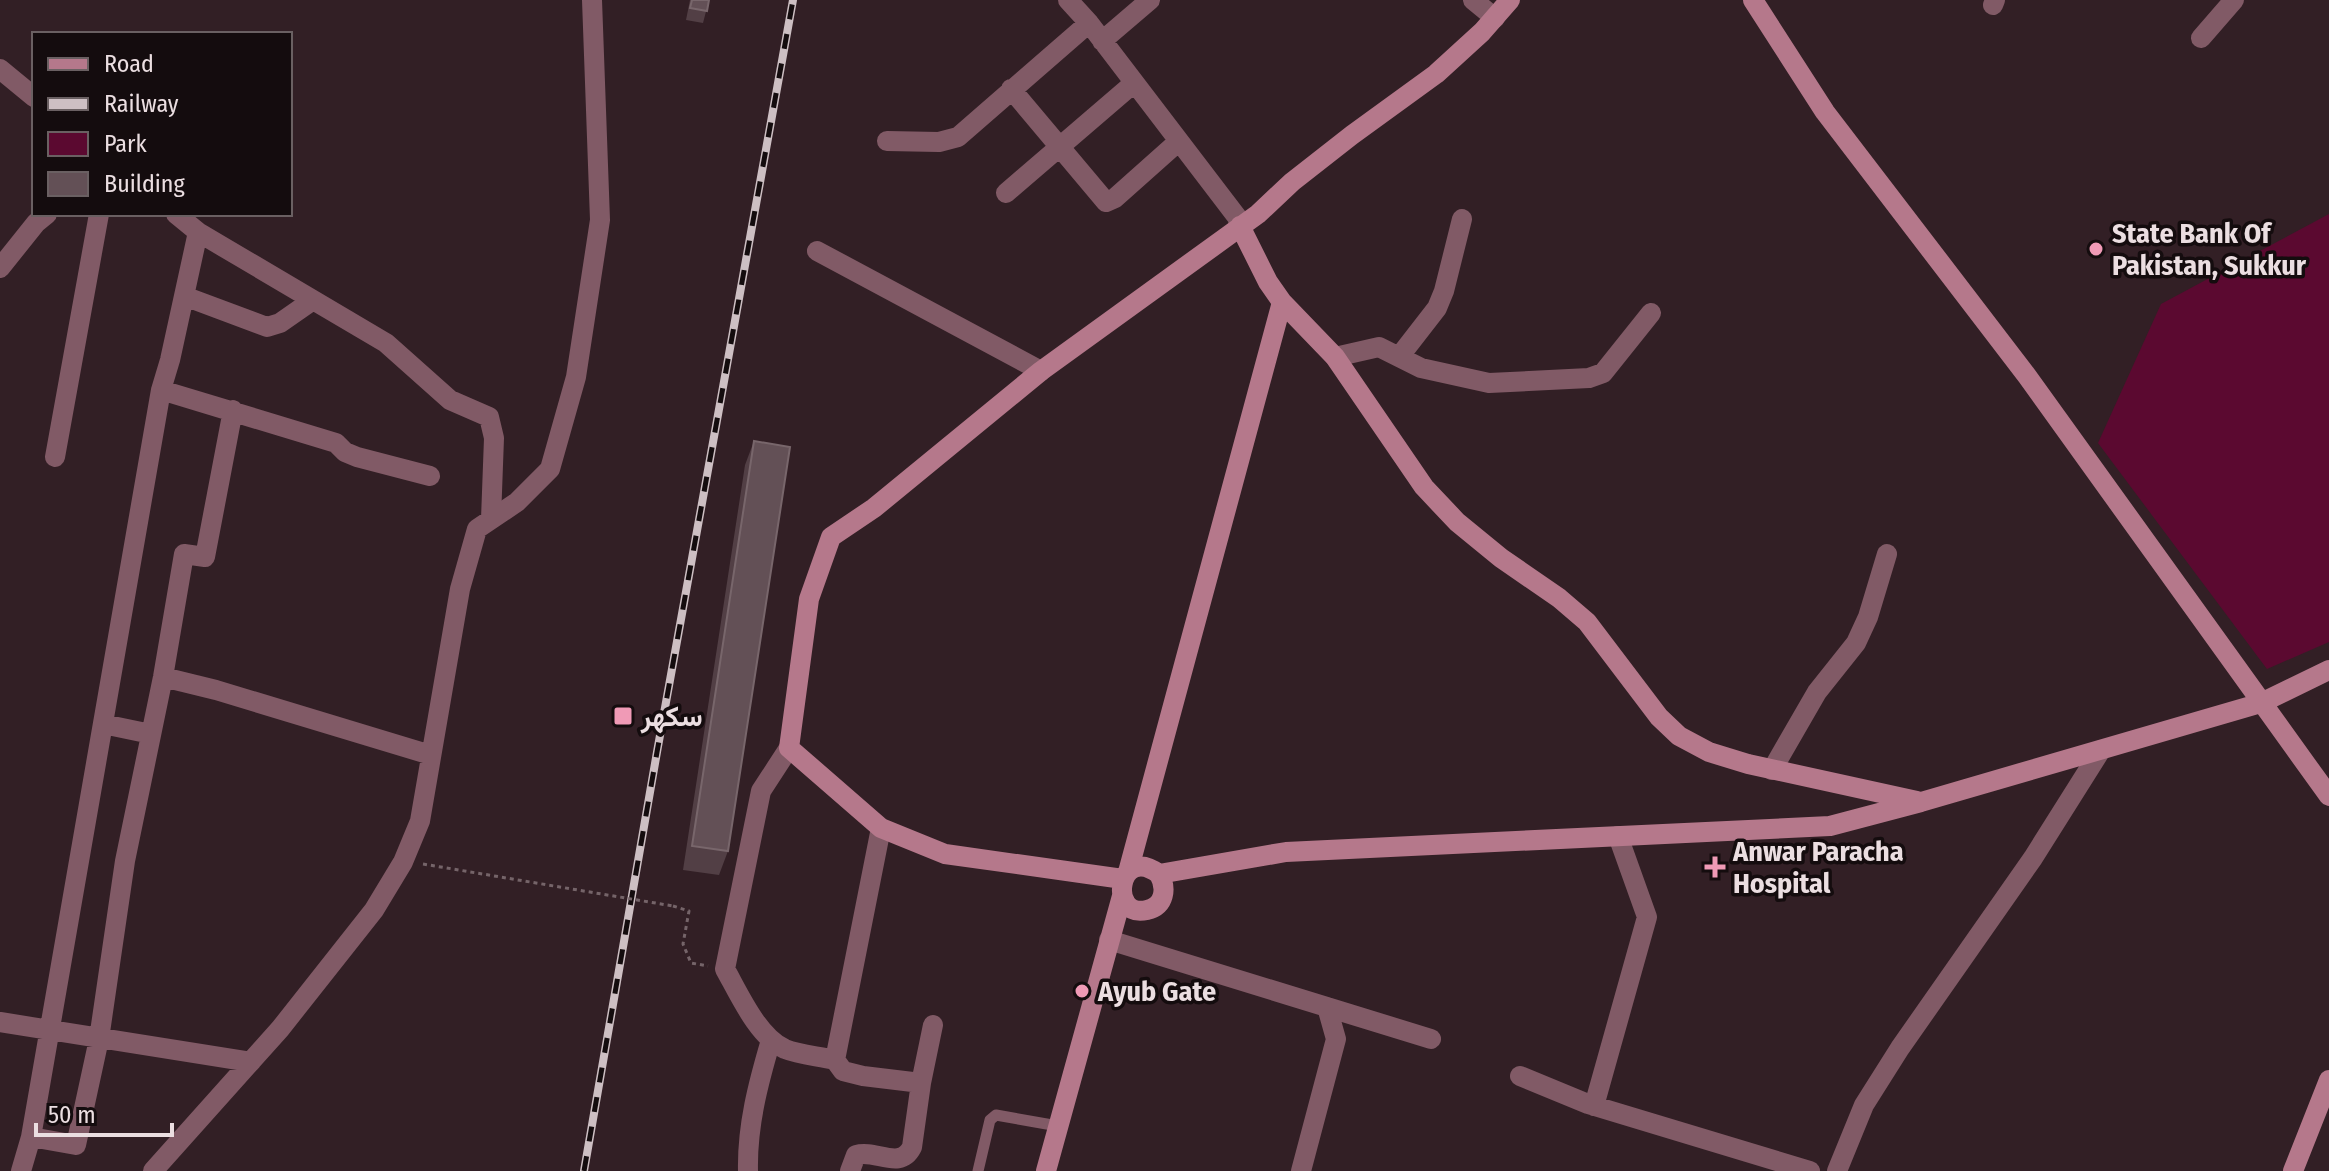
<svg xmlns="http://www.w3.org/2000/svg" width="2329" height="1171" font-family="'Fira Sans Condensed',Vazirmatn,sans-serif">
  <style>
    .green { fill: #5b0930 }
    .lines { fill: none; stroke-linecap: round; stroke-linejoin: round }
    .path { stroke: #756469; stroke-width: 3; stroke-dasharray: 4 4; stroke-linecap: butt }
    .lane { stroke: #815a66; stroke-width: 11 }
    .street { stroke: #815a66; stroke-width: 20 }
    .secondary { stroke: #b5788b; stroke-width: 20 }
    .rail-casing { stroke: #cdbfc3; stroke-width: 8 }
    .rail { stroke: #140c0e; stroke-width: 5; stroke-dasharray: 15; stroke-linecap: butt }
    .path-bridge { stroke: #756469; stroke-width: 3; stroke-dasharray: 4 4; stroke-linecap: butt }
    .wall { fill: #523f45 }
    .building { fill: #635056; stroke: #78666b; stroke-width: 2 }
    .poi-dot { fill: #f09ab6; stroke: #140c0e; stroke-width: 3 }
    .labels { text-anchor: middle; stroke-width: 7; stroke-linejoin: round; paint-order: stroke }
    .poi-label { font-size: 28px; font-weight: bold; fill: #ebdee1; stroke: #140c0e; text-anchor: start }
  </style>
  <rect width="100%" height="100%" fill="#321f25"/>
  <path class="green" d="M2329 214V642L2267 669 2098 443 2161 304Z"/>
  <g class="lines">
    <path class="path" d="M673 906 689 911 683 944 691 963 708 966"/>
    <path class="lane" d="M978 1171 990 1120 996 1115 1058 1126"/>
    <path class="street" d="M1068 0 1089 23 1237 217 1240 226
      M1473 0 1495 18
      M1993 5 1995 0
      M2201 38 2234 0
      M1102 41 1150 0
      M0 69 34 97
      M1011 89 1106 202 1115 198 1179 141
      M887 141 939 142 958 137 1089 23
      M1006 193 1134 83
      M176 214 198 232 386 343 450 400 489 417 494 438 491 519
      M817 251 1041 371
      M0 268 36 223 47 214
      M184 296 267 327 280 323 313 300
      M1335 357 1379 347 1421 368 1489 383 1589 378 1603 373 1651 313
      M1399 357 1437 308 1444 291 1462 219
      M161 390 336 443 345 452 357 457 430 476
      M55 457 99 214
      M163 677 216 690 431 755
      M103 724 151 734
      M789 748 761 791 725 969C739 994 758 1037 785 1049 800 1055 819 1056 835 1060L843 1071 863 1076 921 1083
      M1772 770 1817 692 1856 643 1868 617 1887 554
      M1109 940 1431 1039
      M0 1022 251 1062
      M835 1060 881 828
      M1520 1076 1588 1104 1810 1171
      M1594 1106 1647 917 1618 836
      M31 1137 76 1145 99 1039 125 861 163 677 184 554 205 557 233 410
      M21 1171 31 1137 161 390 170 360 198 232
      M153 1171 280 1029 374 910 403 862 420 821 460 589 477 529 517 502 550 469 576 377 600 220 592 0
      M748 1171C747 1126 758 1084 771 1040
      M850 1171 856 1155C876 1149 900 1171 912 1147L921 1083 933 1025
      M1301 1171 1336 1039 1327 1007
      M1837 1171 1864 1105 1900 1048 2033 858 2101 750"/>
    <path class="secondary" d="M1753 0 1825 112 2027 376 2329 796
      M1240 226 1268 282 1282 302 1335 357 1424 487 1457 522 1501 558 1559 598 1587 622 1659 717 1679 736 1709 752 1748 764 1917 801
      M1128 872 1282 302
      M1159 874C1167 888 1165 906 1147 910 1107 919 1118 843 1159 874L1286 852 1830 826 1921 802 2261 703 2329 670
      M1123 879 945 854 881 828 789 748 809 599 831 537 874 508 1041 371 1258 214 1292 182 1352 135 1436 74 1482 32 1510 0
      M1046 1171 1122 896
      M2293 1171 2329 1080"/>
    <defs>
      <path id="rail" d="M584 1171 657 752 793 0"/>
    </defs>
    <use href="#rail" class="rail-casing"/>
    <use href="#rail" class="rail"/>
    <path class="path-bridge" d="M423 864 673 906"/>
  </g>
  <path class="wall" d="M690 0H709L703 23 686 20Z
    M754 441 728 851 719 875 683 870 745 465Z"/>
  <path class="building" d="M692 0H709L707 11 690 8Z
    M754 441 790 447 728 851 692 846Z"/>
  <g class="poi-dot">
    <circle cx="2096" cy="249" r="8"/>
    <rect x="613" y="706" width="20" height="20" rx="4"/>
    <path d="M1711 855h8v8h8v8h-8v8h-8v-8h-8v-8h8z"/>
    <circle cx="1082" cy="991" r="8"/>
  </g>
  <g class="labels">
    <g class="poi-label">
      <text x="2112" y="243">State Bank Of<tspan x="2112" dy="32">Pakistan, Sukkur</tspan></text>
      <text x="641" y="726">سكهر</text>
      <text x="1733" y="861">Anwar Paracha<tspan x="1733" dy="32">Hospital</tspan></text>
      <text x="1098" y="1001">Ayub Gate</text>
    </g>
  </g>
  <rect x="32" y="32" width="260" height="184" fill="#140c0e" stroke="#6a6062" stroke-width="2"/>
  <rect x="48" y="58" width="40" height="12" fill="#b5788b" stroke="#6a6062" stroke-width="2"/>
  <text x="104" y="72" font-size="24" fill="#ebdee1">Road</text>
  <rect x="48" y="98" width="40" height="12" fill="#cdbfc3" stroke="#6a6062" stroke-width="2"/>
  <text x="104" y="112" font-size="24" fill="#ebdee1">Railway</text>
  <rect x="48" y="132" width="40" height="24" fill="#5b0930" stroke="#6a6062" stroke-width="2"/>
  <text x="104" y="152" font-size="24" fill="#ebdee1">Park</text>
  <rect x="48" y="172" width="40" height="24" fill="#635056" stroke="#6a6062" stroke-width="2"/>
  <text x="104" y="192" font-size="24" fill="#ebdee1">Building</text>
  <path d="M36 1123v12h136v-12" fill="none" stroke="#ebdee1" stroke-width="4"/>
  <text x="48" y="1123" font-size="24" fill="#ebdee1" stroke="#140c0e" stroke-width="6" paint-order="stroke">50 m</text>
</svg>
